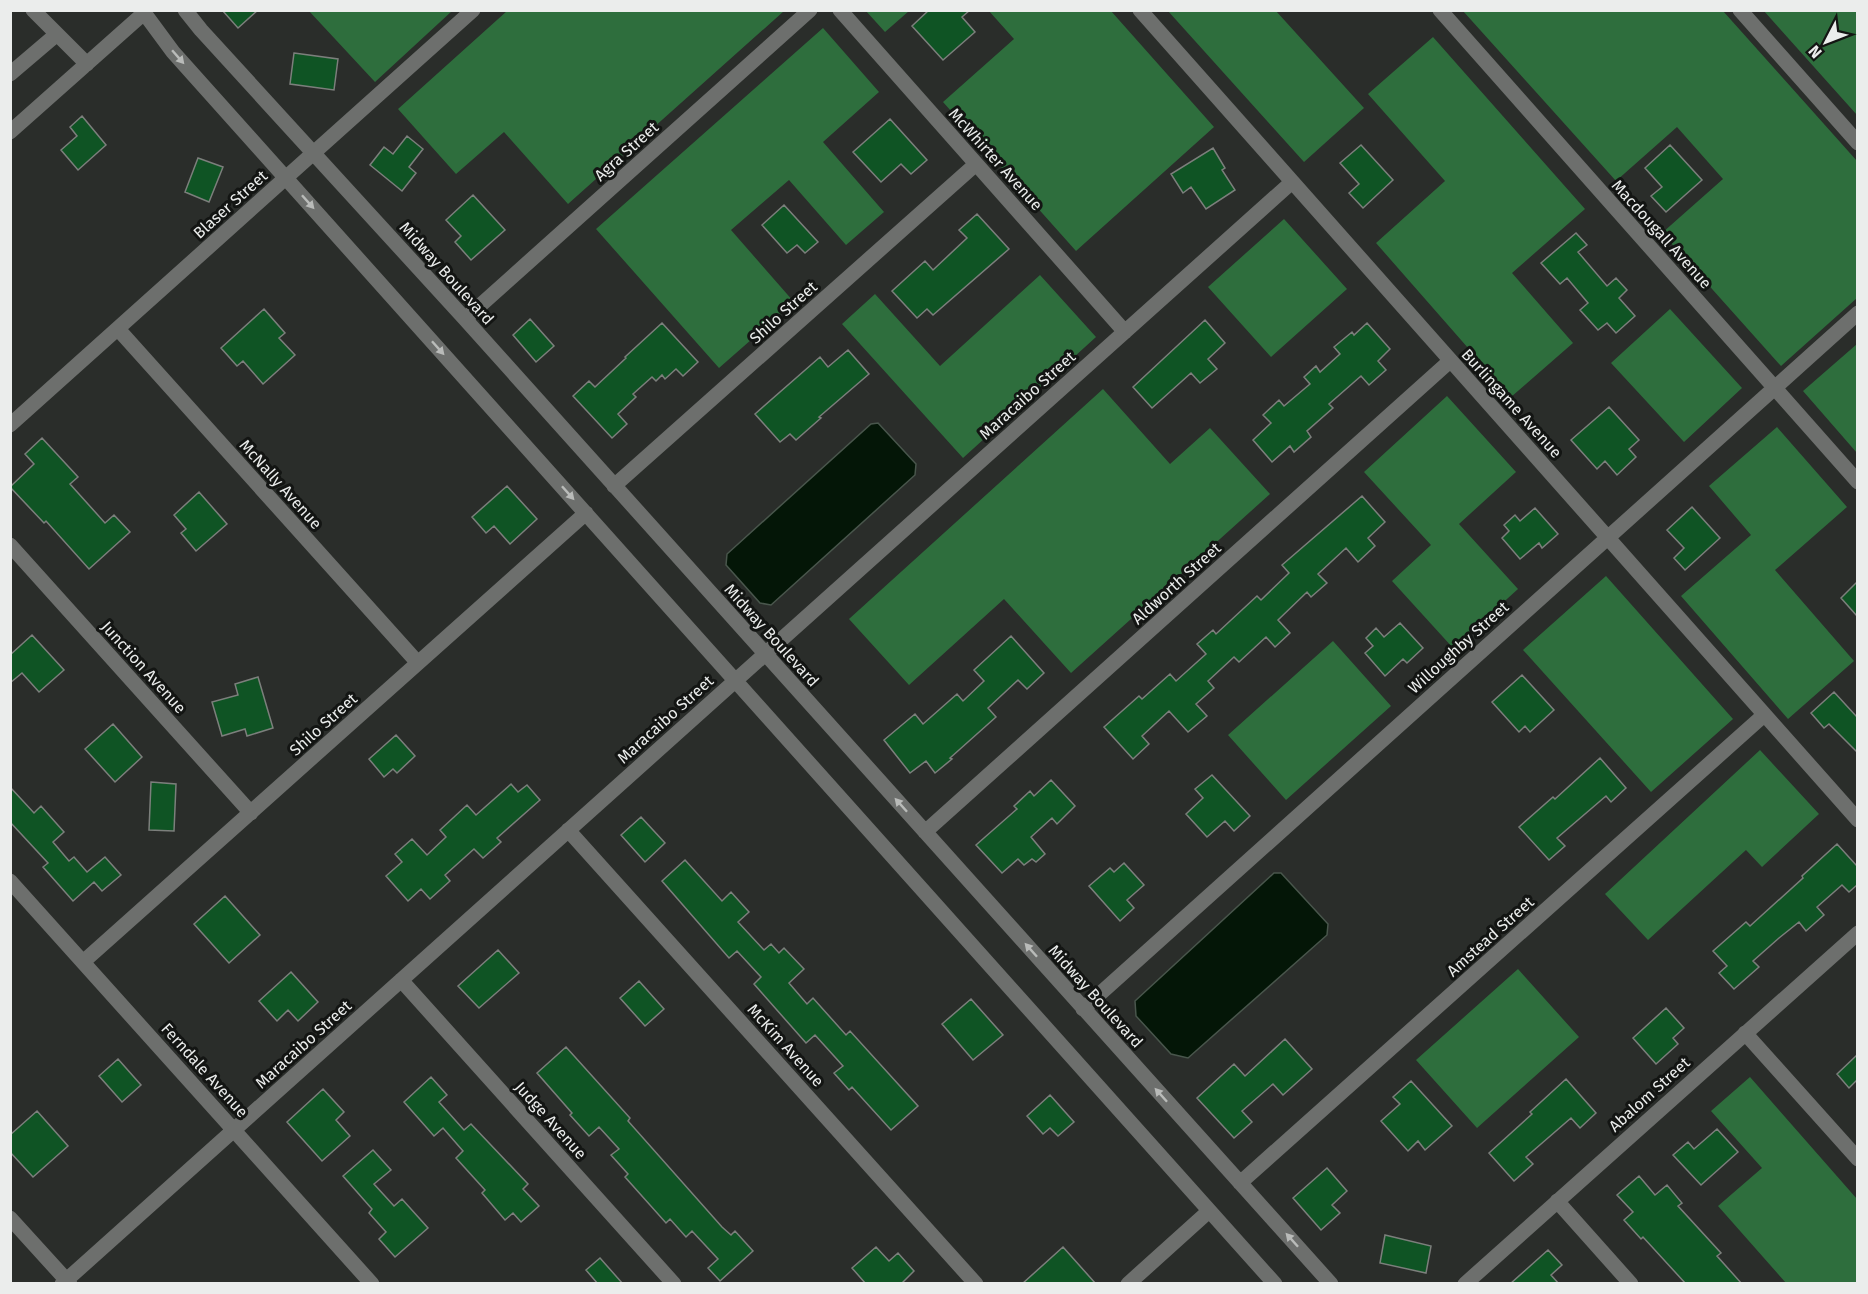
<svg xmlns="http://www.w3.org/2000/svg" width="1868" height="1294" font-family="'Fira Sans',sans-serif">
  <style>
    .forest { fill: #2e6e3d }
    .water { fill: #041607; stroke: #49564c; stroke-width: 1.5 }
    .building { fill: #0f5424; stroke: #7c7f7c; stroke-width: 1.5 }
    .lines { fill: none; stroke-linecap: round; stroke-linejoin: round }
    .minor { stroke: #6d6f6d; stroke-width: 15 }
    .oneway { fill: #b9bbb9 }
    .labels { text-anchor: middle; stroke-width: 6; stroke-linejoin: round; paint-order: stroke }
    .street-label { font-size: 16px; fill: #ebedec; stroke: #131513 }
  </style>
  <rect width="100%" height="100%" fill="#2a2d2a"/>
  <path class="forest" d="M309 11H452L375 82Z
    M507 11V10L784 11 568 204 504 132 456 174 398 109Z
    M866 11H909L885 32Z
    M989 11H1111L1214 127 1076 251 943 102 1014 39Z
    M1168 11H1276L1364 108 1304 162Z
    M1463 11H1723L1857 161V298L1781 366 1662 233 1723 179 1677 127 1616 181Z
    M1764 11H1857V115Z
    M823 28 879 92 823 142 884 212 846 245 789 180 731 230 794 302 719 368 596 229Z
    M1433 37 1585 209 1512 273 1573 343 1511 397 1376 243 1445 181 1368 94Z
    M1284 219 1347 289 1271 357 1208 287Z
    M1040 275 1096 337 963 458 842 324 875 294 940 366Z
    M1670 309 1742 388 1684 442 1611 363Z
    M1857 344V453L1803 391Z
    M1103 389 1170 464 1210 428 1270 494 1071 673 1004 599 909 685 849 619Z
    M1447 396 1516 472 1459 524 1518 589 1453 648 1392 581 1431 545 1364 472Z
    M1777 427 1847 507 1775 570 1854 661 1788 719 1681 596 1751 535 1709 486Z
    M1606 576 1733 719 1651 792 1523 650Z
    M1333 641 1391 706 1286 800 1228 735Z
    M1760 750 1819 814 1762 867 1746 850 1648 940 1605 894Z
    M1518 969 1579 1037 1477 1128 1416 1060Z
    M1750 1077 1857 1199V1283H1786L1718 1206 1762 1168 1711 1111Z"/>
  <path class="water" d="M878 423 916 464 915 475 771 605 760 603 726 565 727 554 871 424Z
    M1274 873H1281L1328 924 1327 935 1188 1058 1171 1054 1136 1016 1135 1001Z"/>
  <path class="building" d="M222 10H258L238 28Z
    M929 10H970L962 17 975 32 943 60 912 26Z
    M294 53 338 59 334 90 290 84Z
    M82 116 106 145 78 170 61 150 77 136 70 127Z
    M890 119 927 160 911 174 901 164 881 182 853 152Z
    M407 136 423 149 409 167 416 173 402 191 370 165 384 147 393 154Z
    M1361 145 1393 180 1363 208 1349 193 1359 184 1340 163Z
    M1670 145 1702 180 1666 212 1651 196 1662 187 1645 168Z
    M1213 148 1225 168 1222 170 1235 190 1206 209 1191 187 1183 193 1171 174Z
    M198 158 223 167 209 202 185 192Z
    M473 195 505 230 471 260 455 242 461 236 446 220Z
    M784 205 818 242 805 253 797 245 787 253 762 225Z
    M977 214 1009 249 933 315 927 309 917 318 892 291 925 261 933 270 967 238 959 230Z
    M1576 233 1587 245 1578 252 1607 286 1616 278 1627 290 1619 298 1635 316 1616 333 1607 323 1598 330 1580 310 1588 303 1567 278 1560 284 1541 263Z
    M264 309 285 333 279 338 295 355 263 384 243 361 237 366 221 348Z
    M530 319 554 346 536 362 513 335Z
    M1205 320 1225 343 1208 359 1217 369 1200 383 1191 373 1152 408 1133 387Z
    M662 323 698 362 683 376 676 369 665 379 662 375 656 381 652 377 633 394 636 397 618 414 627 424 612 438 573 396 589 381 595 387 626 358 625 357Z
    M1367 323 1390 349 1378 361 1386 370 1369 385 1361 376 1329 404 1333 408 1307 431 1311 437 1294 452 1290 446 1272 462 1253 440 1271 423 1263 415 1279 400 1284 406 1310 384 1304 377 1316 366 1320 372 1340 354 1334 347 1352 332 1354 335Z
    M848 350 869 374 819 417 821 418 796 440 790 434 780 442 755 414 820 357 828 367Z
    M1609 407 1639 440 1629 449 1636 457 1617 475 1605 461 1597 469 1571 440Z
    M42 438 78 477 70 484 105 523 114 515 130 532 89 569 46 521 44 523 10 487 34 464 25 454Z
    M507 486 537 519 510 544 494 526 486 533 472 517Z
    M199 492 227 524 196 551 181 533 186 529 174 515Z
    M1362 496 1385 522 1368 538 1375 546 1358 562 1346 548 1318 574 1327 583 1311 597 1307 592 1278 620 1290 633 1275 647 1266 637 1239 662 1234 657 1208 681 1214 688 1196 704 1207 716 1188 732 1169 711 1142 736 1149 744 1133 759 1104 727 1139 696 1142 699 1170 674 1176 681 1206 654 1197 644 1213 630 1216 634 1257 596 1261 600 1289 573 1282 565Z
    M1692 507 1720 538 1685 570 1674 558 1684 548 1667 530Z
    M1535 508 1558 534 1542 548 1539 543 1520 559 1502 538 1509 531 1504 525 1515 515 1520 521Z
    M1857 582V616L1841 598Z
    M1400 623 1423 648 1407 663 1403 659 1385 676 1365 653 1373 646 1366 638 1376 628 1384 637Z
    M32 635 64 670 39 692 22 673 10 683V655Z
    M1011 636 1044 673 1027 689 1018 680 988 708 996 717 950 758 952 759 935 773 926 761 910 773 884 740 915 714 923 724 957 694 963 701 984 681 974 670Z
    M1522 675 1554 710 1530 732 1525 726 1519 732 1492 702Z
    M258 677 273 728 247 736 245 729 222 736 212 702 238 695 235 684Z
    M1834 692 1857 717V752L1829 724 1824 728 1811 713Z
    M113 724 142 757 115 782 85 749Z
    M396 735 415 756 397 773 393 769 384 777 369 759Z
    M1600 758 1626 788 1611 802 1606 796 1557 838 1565 846 1549 860 1519 827 1553 797 1555 799Z
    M1212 775 1250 816 1234 831 1225 821 1207 837 1186 814 1203 798 1195 789Z
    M1051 780 1075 806 1057 824 1052 818 1031 837 1045 854 1036 862 1032 859 1024 865 1018 859 1002 873 976 845 1017 809 1014 806 1030 791 1034 796Z
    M151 782 176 784 174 831 149 830Z
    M511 784 518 792 527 785 540 800 497 838 501 842 483 858 474 849 445 875 450 881 430 899 421 889 408 901 386 876 402 862 395 854 412 839 427 855 446 837 440 830 467 805 476 815Z
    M10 787 34 813 41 806 64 832 53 842 69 861 74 857 87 872 105 857 121 875 102 891 94 882 73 901 43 867 48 863 10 822Z
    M641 817 665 843 645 862 621 835Z
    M1837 844 1857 866V885L1849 892 1842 885 1817 907 1824 915 1806 931 1799 922 1779 938 1753 961 1759 967 1734 989 1719 973 1727 966 1713 951 1746 922 1750 926 1803 878 1802 876Z
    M685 860 722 901 731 892 749 912 738 922 764 950 771 944 779 953 784 948 804 969 789 983 807 1004 813 998 846 1035 850 1031 918 1106 891 1130 852 1087 849 1090 834 1073 843 1066 815 1035 806 1043 754 984 761 977 737 951 729 958 662 881Z
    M1124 863 1144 885 1127 900 1134 908 1120 921 1089 886 1110 868 1114 872Z
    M225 896 260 935 229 963 194 924Z
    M498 950 519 973 479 1008 458 986Z
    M291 972 318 1002 298 1021 288 1010 277 1021 259 1001Z
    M639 981 664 1009 645 1026 620 998Z
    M971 999 1003 1035 973 1060 942 1024Z
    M1666 1008 1684 1028 1673 1038 1678 1044 1656 1064 1633 1038Z
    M1285 1039 1312 1069 1283 1095 1273 1084 1242 1111 1252 1122 1234 1138 1197 1098 1234 1064 1245 1076Z
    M566 1047 630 1118 628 1121 722 1227 731 1235 735 1231 753 1251 720 1281 708 1268 718 1259 692 1231 686 1237 670 1219 666 1223 625 1177 628 1174 611 1155 619 1149 599 1127 589 1136 570 1115 572 1113 537 1073Z
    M1857 1055V1080L1849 1088 1837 1074Z
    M118 1059 141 1085 122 1102 99 1076Z
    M431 1077 447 1095 439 1102 464 1130 471 1124 528 1184 523 1189 539 1206 521 1222 513 1213 505 1220 482 1193 485 1190 456 1158 463 1151 443 1128 434 1136 404 1102Z
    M1566 1079 1596 1113 1580 1128 1571 1118 1526 1157 1533 1164 1514 1181 1489 1153 1532 1114 1530 1112Z
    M1411 1081 1452 1126 1425 1150 1418 1141 1408 1151 1381 1121 1400 1104 1393 1097Z
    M323 1089 344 1112 336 1120 350 1136 322 1161 287 1122Z
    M1050 1095 1074 1122 1058 1136 1050 1128 1043 1134 1027 1116Z
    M37 1111 68 1146 33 1177 10 1152V1135Z
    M1717 1129 1738 1152 1701 1185 1673 1155 1688 1142 1694 1149Z
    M373 1150 391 1170 374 1184 394 1206 402 1199 428 1228 395 1257 379 1239 386 1232 369 1213 372 1209 343 1176Z
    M1327 1168 1347 1191 1332 1205 1340 1213 1321 1230 1293 1198Z
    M1639 1176 1655 1195 1667 1185 1682 1203 1678 1206 1721 1253 1717 1256 1742 1284H1686L1643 1237 1641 1239 1624 1220 1633 1212 1617 1195Z
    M1385 1235 1431 1246 1426 1273 1380 1263Z
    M876 1247 889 1261 898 1253 914 1271 901 1284H866L852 1268Z
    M1063 1247 1096 1284H1022Z
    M1548 1250 1562 1265 1551 1275 1559 1284H1510Z
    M600 1258 623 1284H598L586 1270Z"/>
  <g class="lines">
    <path class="minor" d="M33 10 87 64
      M142 10 173 52 1275 1284
      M185 10 201 30 465 319 1331 1284
      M840 10 1125 332
      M1140 10 1858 820
      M1440 10 1858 482
      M1740 10 1858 143
      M10 74 57 34
      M10 132 144 13
      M465 319 810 10
      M118 329 418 663
      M10 425 473 10
      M614 486 976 164
      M10 545 251 813
      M568 830 976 1284
      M925 832 1450 361
      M10 881 372 1284
      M83 962 586 513
      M401 980 674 1284
      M1083 1009 1858 313
      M1745 1033 1858 1159
      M1240 1183 1764 715
      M1557 1201 1631 1284
      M10 1218 70 1284
      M62 1284 1292 182
      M1128 1284 1209 1211
      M1465 1284 1858 933"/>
  </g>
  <defs><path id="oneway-solid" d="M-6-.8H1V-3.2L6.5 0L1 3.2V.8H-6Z" transform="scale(1.5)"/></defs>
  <g class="oneway">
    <use href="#oneway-solid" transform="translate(178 57) rotate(49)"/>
    <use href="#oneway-solid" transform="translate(308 202) rotate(48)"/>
    <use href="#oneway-solid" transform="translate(438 348) rotate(48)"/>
    <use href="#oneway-solid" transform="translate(568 493) rotate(48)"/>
    <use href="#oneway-solid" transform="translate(901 805) rotate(-132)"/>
    <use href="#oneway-solid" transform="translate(1031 950) rotate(-132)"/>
    <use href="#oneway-solid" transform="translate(1161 1095) rotate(-132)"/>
    <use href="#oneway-solid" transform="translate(1292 1240) rotate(-132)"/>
  </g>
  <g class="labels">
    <g class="street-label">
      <text transform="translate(626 151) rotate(-42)" y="6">Agra Street</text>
      <text transform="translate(996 159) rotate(48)" y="6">McWhirter Avenue</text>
      <text transform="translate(230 204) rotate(-42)" y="6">Blaser Street</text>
      <text transform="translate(1662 234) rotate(48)" y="6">Macdougall Avenue</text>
      <text transform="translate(447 273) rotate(48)" y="6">Midway Boulevard</text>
      <text transform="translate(783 312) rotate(-42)" y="6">Shilo Street</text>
      <text transform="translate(1027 395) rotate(-42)" y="6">Maracaibo Street</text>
      <text transform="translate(1512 403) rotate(48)" y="6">Burlingame Avenue</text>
      <text transform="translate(281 484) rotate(48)" y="6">McNally Avenue</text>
      <text transform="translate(1176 583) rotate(-42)" y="6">Aldworth Street</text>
      <text transform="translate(772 635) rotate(48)" y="6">Midway Boulevard</text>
      <text transform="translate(1458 647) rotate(-42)" y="6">Willoughby Street</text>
      <text transform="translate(144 667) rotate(48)" y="6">Junction Avenue</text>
      <text transform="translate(665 719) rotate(-42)" y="6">Maracaibo Street</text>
      <text transform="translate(323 724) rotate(-42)" y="6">Shilo Street</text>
      <text transform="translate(1490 936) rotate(-42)" y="6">Amstead Street</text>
      <text transform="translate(1096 996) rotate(48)" y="6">Midway Boulevard</text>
      <text transform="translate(303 1044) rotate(-42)" y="6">Maracaibo Street</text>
      <text transform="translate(786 1045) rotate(48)" y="6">McKim Avenue</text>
      <text transform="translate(205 1070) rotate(48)" y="6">Ferndale Avenue</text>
      <text transform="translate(1649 1094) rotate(-42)" y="6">Abalom Street</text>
      <text transform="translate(551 1120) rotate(48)" y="6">Judge Avenue</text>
    </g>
  </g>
  <rect width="1868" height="1294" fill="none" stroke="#ebedec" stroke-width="24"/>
  <g transform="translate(1826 42) rotate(228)" stroke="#131513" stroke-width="4.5" paint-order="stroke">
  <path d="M0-4.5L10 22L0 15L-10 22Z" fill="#ebedec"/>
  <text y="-9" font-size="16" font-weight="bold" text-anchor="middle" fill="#ebedec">N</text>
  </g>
</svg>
